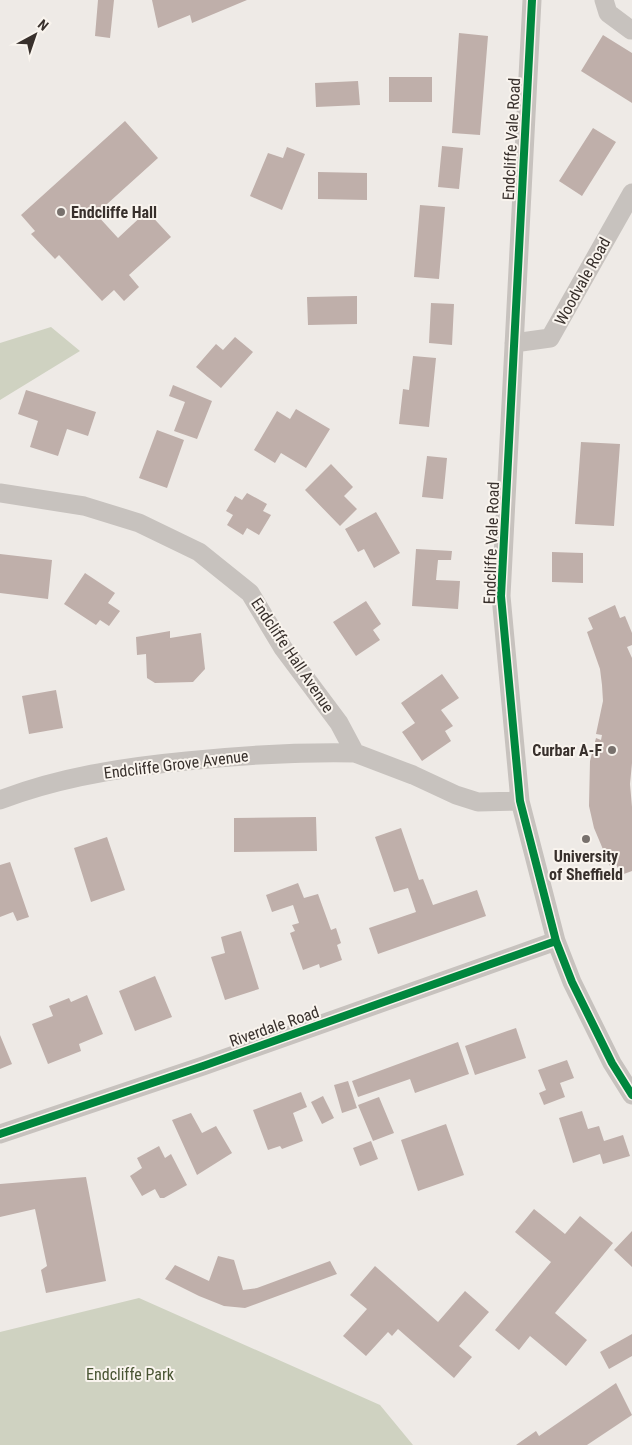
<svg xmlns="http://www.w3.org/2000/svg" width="632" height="1445" font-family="'Roboto Condensed',sans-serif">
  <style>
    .green { fill: #cfd2c1 }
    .building { fill: #bfafaa }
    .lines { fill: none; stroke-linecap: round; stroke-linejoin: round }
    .minor { stroke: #c7c2be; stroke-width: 19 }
    .cycleway-casing { stroke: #f9f4ee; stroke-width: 11 }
    .cycleway { stroke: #00873e; stroke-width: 8 }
    .poi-dot { fill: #78716d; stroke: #f9f4ee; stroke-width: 2 }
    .labels { text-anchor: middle; stroke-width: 4; stroke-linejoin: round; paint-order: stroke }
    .street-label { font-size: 16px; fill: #38302c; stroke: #f9f4ee }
    .poi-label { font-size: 16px; font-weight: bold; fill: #38302c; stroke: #f9f4ee; text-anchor: start }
    .park-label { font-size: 16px; fill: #485432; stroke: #f9f4ee }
  </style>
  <rect width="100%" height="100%" fill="#eeeae6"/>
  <path class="green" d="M51 327 80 351 0 400V343Z
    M139 1298 380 1405 413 1445H0V1332Z"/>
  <path class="building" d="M98 0H114L110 38 95 36Z
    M152 0H247L192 23 190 15 158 28Z
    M459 33 488 36 480 135 452 133Z
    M603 35 632 53V103L581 71Z
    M389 77H432V102H389Z
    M358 81 360 105 316 107 315 83Z
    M125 121 158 158 96 214 118 238 147 211 171 237 129 275 139 287 124 301 114 290 102 301 59 255 55 259 31 234 35 231 21 215Z
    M593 128 616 142 582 196 559 181Z
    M442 146 463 148 459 189 438 187Z
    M287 147 305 154 282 210 250 196 268 153 283 158Z
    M318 172 367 173V200L318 199Z
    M420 205 445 207 439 279 414 277Z
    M357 296V324L308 325 307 297Z
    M431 303 454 304 452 345 429 343Z
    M235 337 253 352 221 388 196 367 216 344 223 350Z
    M413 356 436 358 429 427 399 424 403 389 409 390Z
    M173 385 212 401 197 439 174 431 185 402 169 396Z
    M26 390 96 412 88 436 67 429 58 456 30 447 38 421 18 414Z
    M296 409 330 429 306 468 281 453 275 463 254 450 277 411 290 419Z
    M157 430 184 440 167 488 139 478Z
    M581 442 620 444 614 526 575 524Z
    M427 456 447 458 443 499 422 497Z
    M331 464 353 487 344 496 357 509 340 526 305 490Z
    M247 493 267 504 263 511 271 515 259 535 247 528 243 535 227 525 233 515 226 511 235 496 242 500Z
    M376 512 400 553 374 568 364 549 358 552 345 529Z
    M416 549 452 551 451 560H438L436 580 460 581 458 609 412 606Z
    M552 552 583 553V583L552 582Z
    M0 554 52 560 48 599 0 593Z
    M85 573 115 593 108 603 120 611 109 626 100 620 96 625 64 604Z
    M366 601 381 624 373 630 380 640 356 656 333 622Z
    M615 605 620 618 625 616 632 633V645L627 647 632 658V763L630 784 632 807V871L621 875 616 864 610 866 594 828 589 806 590 761 596 738 601 740 602 735 596 734 603 701 602 685 600 669 587 632 593 629 588 618Z
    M170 631V638L201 633 205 669 193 682 155 683 147 678 146 654 137 655 136 637Z
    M442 674 459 698 441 710 453 726 445 731 451 741 422 761 402 732 415 723 401 703Z
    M56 690 63 728 29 734 22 696Z
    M316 817 317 851 234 852V818Z
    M401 828 419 880 423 879 433 905 477 890 486 916 378 954 369 928 416 912 408 888 394 892 375 837Z
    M107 837 125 890 91 902 74 848Z
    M10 862 29 917 17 921 13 912 0 917V865Z
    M298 883 304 898 318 894 331 930 336 928 341 943 337 945 342 960 320 968 319 964 303 970 290 933 295 931 292 925 299 923 293 905 272 912 266 895Z
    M241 931 259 989 225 1000 211 957 225 953 221 937Z
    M155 976 172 1017 135 1031 119 991Z
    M87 995 103 1034 79 1044 81 1051 48 1064 32 1024 53 1016 49 1006 69 998 71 1002Z
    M516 1028 526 1058 475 1075 465 1046Z
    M0 1035 12 1064 0 1069Z
    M458 1042 469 1074 415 1093 410 1079 358 1097 352 1081Z
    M567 1060 574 1078 560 1083 565 1097 544 1105 539 1093 546 1090 538 1070Z
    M348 1081 357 1108 342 1113 334 1085Z
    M301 1092 307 1107 293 1113 303 1141 282 1149 280 1146 268 1150 253 1110Z
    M323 1096 334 1118 322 1124 311 1102Z
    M379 1097 394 1133 373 1141 358 1105Z
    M582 1111 588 1129 599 1126 604 1141 623 1135 630 1156 603 1164 600 1154 573 1163 559 1118Z
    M191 1113 202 1133 216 1126 232 1153 197 1175 172 1120Z
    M446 1124 464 1175 418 1191 401 1140Z
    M371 1141 378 1159 360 1166 353 1148Z
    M159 1146 165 1158 171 1154 187 1185 164 1198H160L155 1189 142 1196 130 1176 142 1168 137 1158Z
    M86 1177 106 1281 46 1293 41 1270 47 1266 35 1209 0 1217V1184Z
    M534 1209 565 1234 580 1216 613 1243 555 1313 587 1340 566 1366 530 1336 519 1350 495 1330 551 1262 515 1232Z
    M632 1231V1267L614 1250Z
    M218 1256 234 1260 243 1290 257 1288 330 1261 337 1274 245 1308 224 1306 199 1296 165 1279 175 1265 209 1281Z
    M375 1266 438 1322 465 1291 489 1312 459 1346 472 1357 454 1378 398 1329 392 1336 388 1332 366 1356 343 1336 367 1309 350 1295Z
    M632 1334V1356L609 1369 600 1352Z
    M616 1383 632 1415 587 1445H516L536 1431 539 1436Z"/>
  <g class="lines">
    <path class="minor" d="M532 0 501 596 520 801 556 941 572 982 612 1063 632 1095
      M604 0 608 13 631 30
      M514 343 550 338 632 193
      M0 493 84 506 139 523 199 552 250 593 283 648 339 723 355 753 413 775 456 795 478 802 520 801
      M0 800C59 777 124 767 187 761 243 755 299 752 355 753
      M0 1134 203 1066 556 941"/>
    <defs>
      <path id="cycleway" d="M532 0 501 596 520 801 556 941 572 982 612 1063 632 1095
        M0 1134 203 1066 556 941"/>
    </defs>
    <use href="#cycleway" class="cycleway-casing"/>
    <use href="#cycleway" class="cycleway"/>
  </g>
  <g class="poi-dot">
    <circle cx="61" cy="212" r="5"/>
    <circle cx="612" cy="750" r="5"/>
    <circle cx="586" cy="839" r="5"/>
  </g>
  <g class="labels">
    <g class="street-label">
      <text transform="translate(511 139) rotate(-87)" y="6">Endcliffe Vale Road</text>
      <text transform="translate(582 281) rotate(-61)" y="6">Woodvale Road</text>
      <text transform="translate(491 543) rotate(-88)" y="6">Endcliffe Vale Road</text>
      <text transform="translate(293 655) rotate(56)" y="6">Endcliffe Hall Avenue</text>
      <text transform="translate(176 764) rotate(-7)" y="6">Endcliffe Grove Avenue</text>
      <text transform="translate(274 1026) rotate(-19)" y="6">Riverdale Road</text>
    </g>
    <g class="poi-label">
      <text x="71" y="218">Endcliffe Hall</text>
      <text x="602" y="756" text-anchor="end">Curbar A-F</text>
      <text x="586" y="862" text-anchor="middle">University<tspan x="586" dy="18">of Sheffield</tspan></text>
    </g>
    <g class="park-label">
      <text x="130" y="1380">Endcliffe Park</text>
    </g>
  </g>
  <g transform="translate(35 35) rotate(40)" stroke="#f9f4ee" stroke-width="4" paint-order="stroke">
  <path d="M0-4L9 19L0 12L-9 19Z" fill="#38302c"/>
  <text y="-8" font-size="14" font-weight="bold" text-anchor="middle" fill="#38302c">N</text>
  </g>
</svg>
